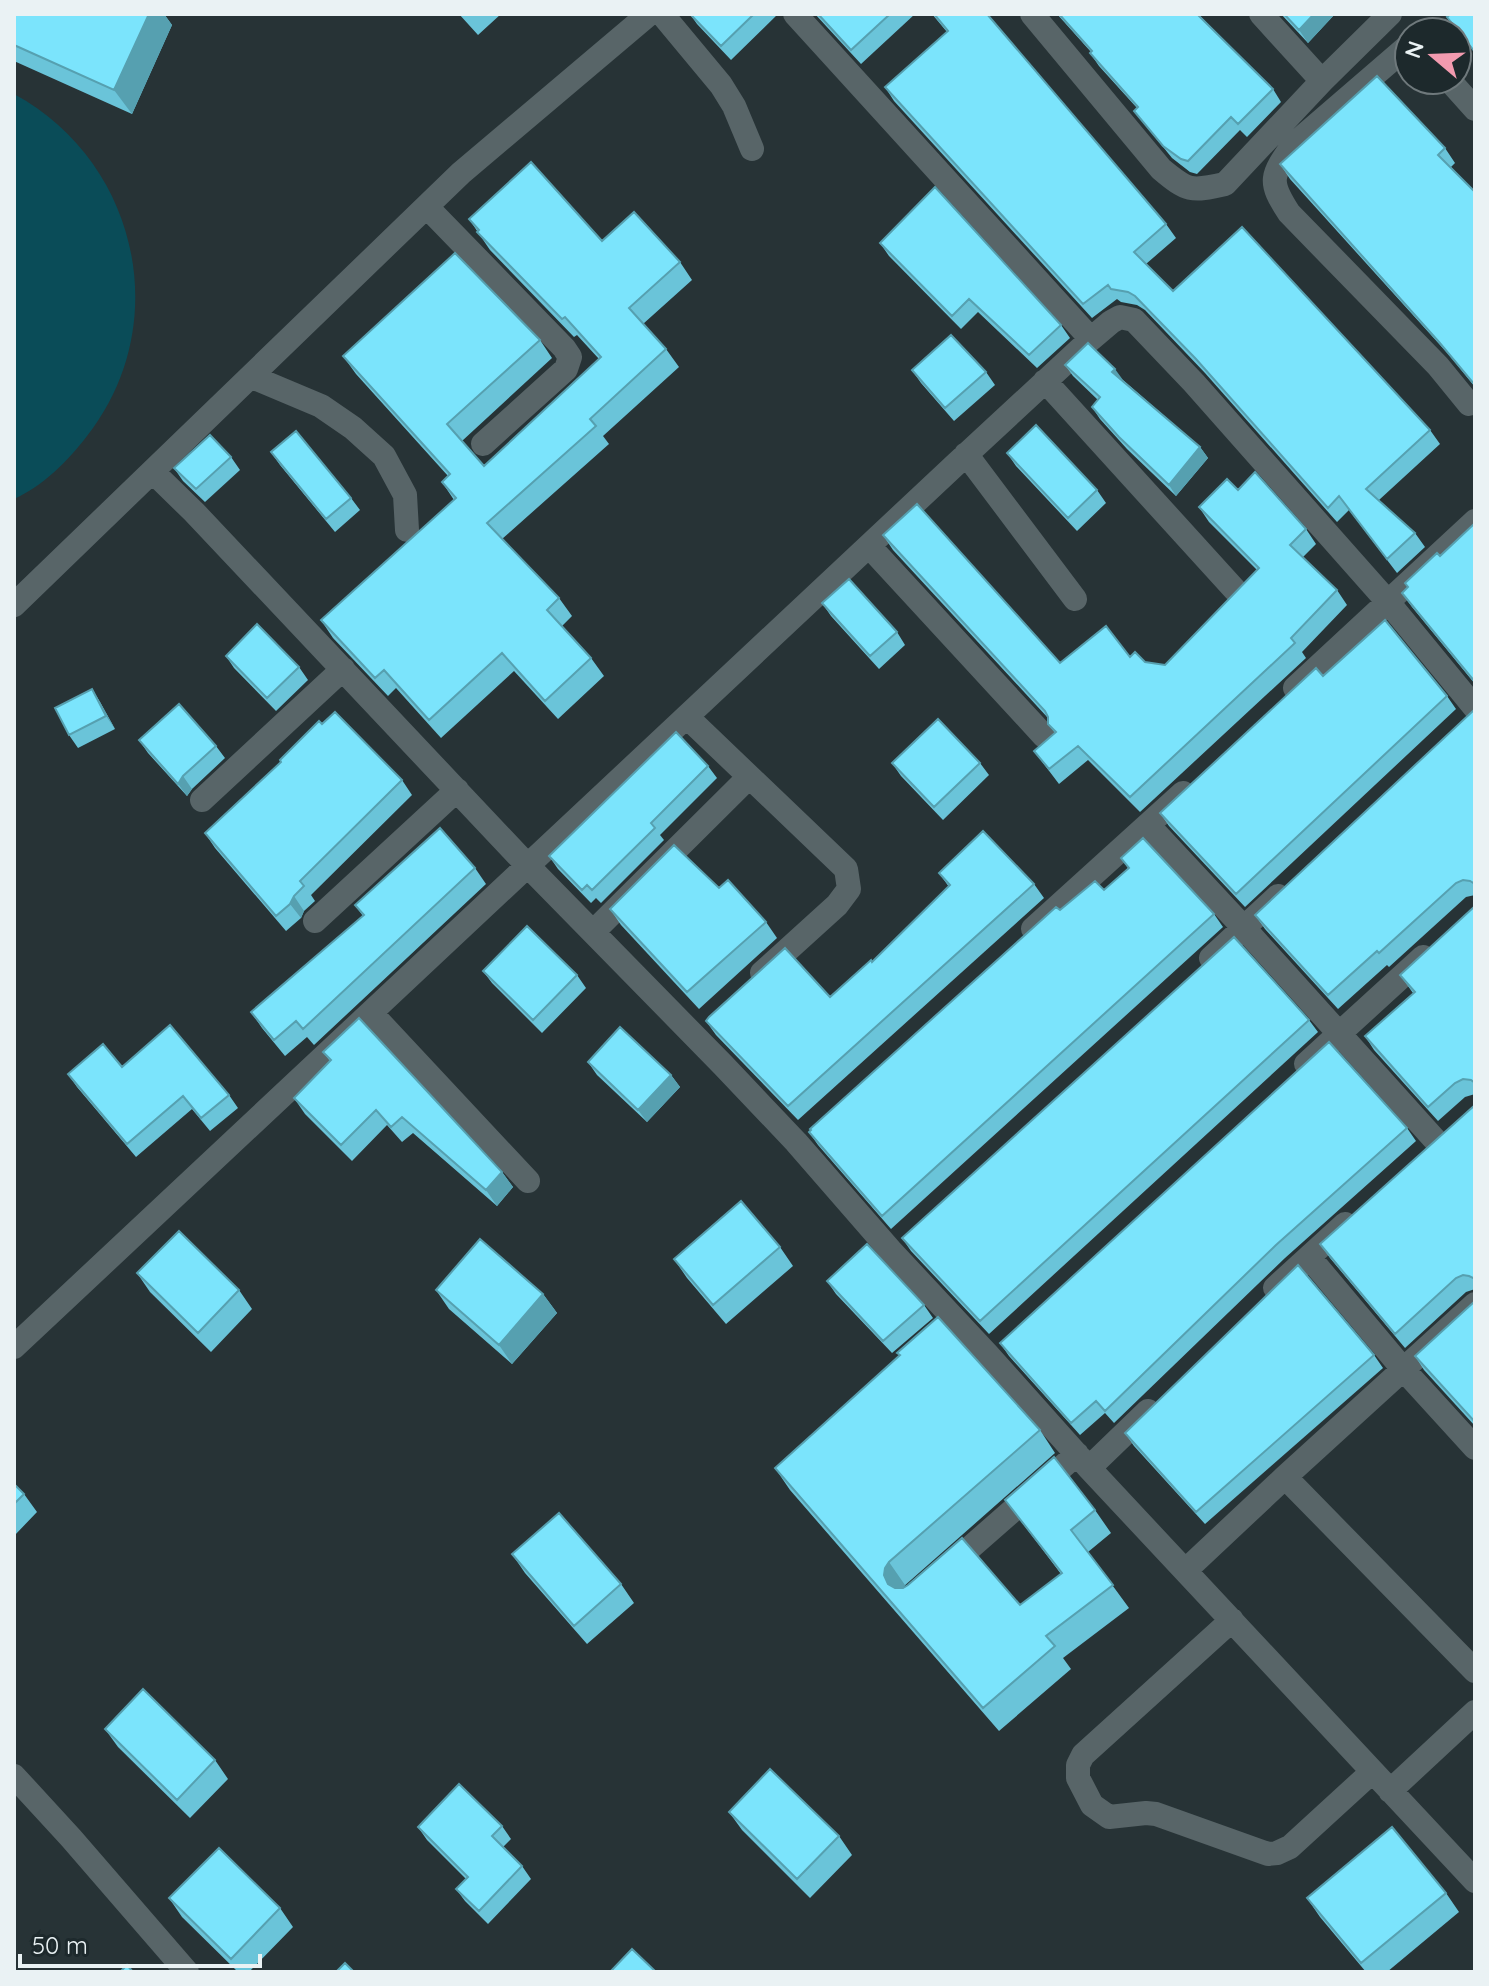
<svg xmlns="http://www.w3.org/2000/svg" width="1489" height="1986" font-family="Quicksand,sans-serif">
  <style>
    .green { fill: #0a4c58 }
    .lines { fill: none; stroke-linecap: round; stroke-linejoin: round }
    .minor { stroke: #586568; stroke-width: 24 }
    .wall { fill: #6ac4d9 }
    .shaded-wall { fill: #56a0b0 }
    .building { fill: #7be4fc; stroke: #56a0b0; stroke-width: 2 }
  </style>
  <rect width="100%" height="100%" fill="#273336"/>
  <path class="green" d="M14 94C138 161 175 324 87 436 68 461 43 486 14 499Z"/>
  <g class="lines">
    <path class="minor" d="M662 14 721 85 734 106 752 149
      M795 14 1091 339
      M1032 14 1161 169C1187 191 1191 192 1225 184L1322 81 1390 14
      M1261 14 1322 81
      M1409 45 1293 145C1271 176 1268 181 1289 213L1438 366 1469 404
      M1449 80 1475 109
      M427 207 564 348 570 357 566 369 483 444
      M252 377 321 406 353 428 384 456 405 495 407 530
      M1045 381 1235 590
      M966 454 1075 599
      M153 472 194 512 528 866 723 1065 796 1142 890 1250 988 1355 1089 1468 1475 1881
      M869 546 1044 736
      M14 605 461 173 649 14
      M1295 688 1475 521
      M687 717 846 869 849 889 837 905 762 973
      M202 800 343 669
      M1148 825 1244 928 1436 1141
      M315 921 457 790
      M1033 929 1183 793
      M593 932 749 777
      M1211 958 1278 896
      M371 1013 528 1181
      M1306 1064 1423 957
      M1309 1257 1403 1369 1475 1448
      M1275 1288 1345 1224
      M14 1347 955 465 1091 339 1111 322 1120 317 1134 320 1194 383 1388 602 1475 708
      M1089 1468 1148 1411
      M1285 1477 1475 1671
      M947 1568 1077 1454
      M1186 1570 1285 1477 1475 1304
      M1232 1620 1083 1755 1078 1765V1778L1092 1805 1109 1817 1146 1813 1156 1814 1268 1854 1277 1853 1290 1847 1372 1772
      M14 1776 71 1838 187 1972
      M1390 1791 1475 1712"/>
  </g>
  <path class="wall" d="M14 14H164L172 25 132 114 14 61Z
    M459 14H501L478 35Z
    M690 14H778L731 60 697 24Z
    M815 14H915L861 64Z
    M932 14H987L1166 224 1176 238 1146 264 1173 291 1430 430 1440 444 1379 500 1415 533 1425 547 1397 573 1349 510 1337 522 1205 373 1145 310 1137 305 1121 302 1117 299 1092 318 894 101 885 87 947 32Z
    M1057 14H1203L1200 16 1273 89 1281 102 1247 137 1240 130 1197 174 1190 172 1172 158 1134 111 1137 108 1099 66 1090 53 1091 52Z
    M1281 14H1335L1308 43Z
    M1445 148 1455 163 1451 167 1475 192V387L1450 356 1290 179 1280 164Z
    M469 219 602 241 680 262 692 280 643 324 666 349 679 367 603 436 609 444 502 539 559 598 572 616 562 626 591 658 604 676 558 719 514 671 441 738 396 688 388 696 333 638 321 620 454 500 442 482 448 476 356 374 343 356 540 340 552 358 462 441 484 466 599 359 577 335 574 337 490 250Z
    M880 243 1061 325 1070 338 1037 368 978 312 961 329 889 256Z
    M1065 365 1123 380 1200 447 1208 458 1176 496 1127 449 1100 419 1092 407 1098 400 1073 376Z
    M912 370 986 372 995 385 954 421 921 383Z
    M271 452 351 498 360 510 335 532 280 465Z
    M1007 453 1097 490 1106 503 1077 531 1016 466Z
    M231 457 240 470 205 502 183 481 174 468Z
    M1238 490 1306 529 1316 544 1303 557 1337 590 1347 605 1302 652 1306 658 1140 812 1088 760 1059 784 1034 751 1055 733 1048 724V718L893 550 883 535 1060 663 1130 657 1145 662 1165 665 1257 570 1209 522 1199 507Z
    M1475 523V684L1412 607 1402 593Z
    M822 603 897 632 905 645 879 669 831 616Z
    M226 656 299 667 308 680 276 711 234 668Z
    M1323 676 1447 696 1456 709 1245 907 1169 826 1160 813Z
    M92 689 100 702 115 729 78 748 69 735Z
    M1475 709V895L1466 897 1389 967 1387 965 1338 1009 1265 929 1255 915Z
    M322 724 402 780 412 795 311 895 315 901 304 911 301 918 286 931 215 848 205 833Z
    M139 740 216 746 225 758 192 789 187 796 148 753Z
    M892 763H980L989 775 943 820 901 776Z
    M708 766 717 778 660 835 664 840 601 903 596 898 591 903 558 869 549 856Z
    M1121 858 1214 914 1223 927 891 1229 818 1145 809 1132 1104 890 1128 868Z
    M475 868 486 884 314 1045 307 1037 285 1056 262 1028 251 1012 363 916 355 905Z
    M939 873 1034 884 1044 898 798 1120 716 1035 706 1021 830 997 872 962 949 887Z
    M719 888 766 922 777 938 699 1009 621 925 610 909Z
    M1475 906V1094L1465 1097 1438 1121 1374 1050 1365 1036 1413 993 1400 975Z
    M483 971 577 975 586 988 542 1033 492 983Z
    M1309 1020 1318 1032 989 1334 911 1251 902 1238Z
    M323 1052 502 1172 513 1187 497 1206 413 1133 402 1142 387 1125 352 1161 305 1114 294 1098 330 1061Z
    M588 1062 671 1075 680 1087 647 1122 597 1075Z
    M122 1067 229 1095 238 1108 210 1131 192 1109 136 1157 77 1087 68 1074Z
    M1475 1105V1289L1466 1292 1405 1348 1330 1258 1320 1244Z
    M1407 1128 1416 1141 1285 1258 1114 1423 1105 1413 1080 1435 1009 1356 1000 1343Z
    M780 1247 793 1266 726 1324 687 1278 674 1259Z
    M137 1273 239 1290 252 1309 211 1352 150 1292Z
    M827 1281 924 1305 933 1318 892 1353 836 1294Z
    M436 1290 543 1294 557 1313 512 1364 449 1309Z
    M1475 1301V1426L1424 1370 1415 1356Z
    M1374 1355 1383 1368 1205 1524 1134 1446 1125 1433Z
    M1040 1430 1055 1453 903 1587 1020 1605 1061 1574 1005 1500 1095 1510 1111 1533 1088 1552 1129 1608 1063 1658 1071 1669 999 1731 790 1490 775 1468Z
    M14 1484 24 1494 37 1512 14 1536Z
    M512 1554 621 1584 634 1603 587 1644 525 1573Z
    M105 1729 215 1760 228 1779 190 1818 118 1747Z
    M729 1812 839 1836 852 1855 810 1898 742 1830Z
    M502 1826 511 1839 503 1847 522 1866 531 1879 488 1924 465 1901 456 1889 466 1879 427 1840 418 1827Z
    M1446 1893 1459 1912 1387 1972H1366L1320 1917 1307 1898Z
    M169 1898 280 1908 293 1927 249 1972H238L182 1917Z"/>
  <path class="shaded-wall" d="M149 14H164L172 25 132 114 114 90Z
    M1314 14H1335L1308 43 1299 30Z
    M1115 369 1123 380 1120 383 1112 372Z
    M1200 447 1208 458 1176 496 1169 485Z
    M92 689 100 702 115 729 106 716Z
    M183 776 192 789 187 796 178 784Z
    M294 896 304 911 301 918 290 904Z
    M671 1075 680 1087 647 1122 638 1110Z
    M502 1172 513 1187 497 1206 486 1190Z
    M543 1294 557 1313 512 1364 499 1345Z
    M889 1562 905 1585 901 1590 888 1584 884 1575 885 1568Z"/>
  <path class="building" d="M14 14H149L114 90 14 45Z
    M690 14H754L721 46Z
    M818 14H890L851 50Z
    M934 14H987L1166 224 1134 252 1173 291 1242 227 1430 430 1366 489 1415 533 1387 559 1339 496 1328 508 1196 359 1135 296 1128 292 1111 289 1108 285 1083 304 885 87 948 31Z
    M1059 14H1197L1273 89 1238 124 1231 117 1188 161 1181 159 1163 146 1134 111 1138 107 1090 53 1092 51Z
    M1284 14H1314L1299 30Z
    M1451 14H1475V52L1447 17Z
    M1377 76 1445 148 1438 155 1475 192 1474 384 1439 342 1280 164Z
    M531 162 602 241 634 212 680 262 629 308 666 349 590 419 596 426 487 523 559 598 547 610 591 658 545 701 502 653 429 720 384 670 375 678 321 620 456 498 442 482 450 474 343 356 455 253 540 340 447 424 484 466 601 357 565 317 562 319 477 232 479 230 469 219Z
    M935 187 1061 325 1029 355 969 299 952 316 880 243Z
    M951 335 986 372 945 408 912 370Z
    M1088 343 1115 369 1112 372 1200 447 1169 485 1119 437 1092 407 1100 397 1065 365Z
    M1036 425 1097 490 1068 518 1007 453Z
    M296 431 351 498 326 519 271 452Z
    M210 435 231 457 196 489 174 468Z
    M1255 472 1306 529 1290 545 1337 590 1291 638 1295 643 1130 797 1078 746 1049 769 1034 751 1056 732 1048 724V717L1045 711 883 535 917 504 1060 663 1106 626 1130 657 1135 652 1145 662 1165 665 1259 568 1199 507 1227 479 1238 490Z
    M1475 523V682L1402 593 1408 587 1405 583 1437 553 1440 556Z
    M849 579 897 632 870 656 822 603Z
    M1385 620 1447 696 1236 894 1160 813 1316 668 1323 676Z
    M257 624 299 667 267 698 226 656Z
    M92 689 106 716 69 735 55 708Z
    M179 704 216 746 183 776 178 784 139 740Z
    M1475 709V884L1470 881 1463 880 1456 883 1379 953 1377 951 1328 995 1255 915Z
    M335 712 402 780 300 881 304 886 294 896 290 904 276 916 205 833 281 762 280 760 319 721 322 724Z
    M938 719 980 763 934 807 892 763Z
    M676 732 708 766 651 823 655 828 592 890 587 885 582 890 549 856Z
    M440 828 475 868 303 1029 296 1021 274 1040 251 1012 364 915 355 905Z
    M983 831 1034 884 788 1106 706 1021 709 1017 785 948 830 997 871 960 872 962 950 885 939 873Z
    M1143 838 1214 914 882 1216 809 1132 811 1130 810 1129 1056 907 1060 910 1095 881 1104 890 1129 868 1121 858Z
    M674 845 719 888 728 880 766 922 687 992 610 909Z
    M1475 906V1083L1471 1080 1463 1079 1455 1083 1428 1107 1365 1036 1415 992 1400 975Z
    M527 926 577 975 533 1020 483 971Z
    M1234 937 1309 1020 980 1321 902 1238Z
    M359 1018 502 1172 486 1190 402 1117 391 1127 376 1110 341 1145 294 1098 331 1060 323 1052Z
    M170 1025 229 1095 201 1118 183 1096 127 1144 68 1074 103 1044 122 1067Z
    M620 1027 671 1075 638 1110 588 1062Z
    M1329 1042 1407 1128 1276 1245 1105 1411 1096 1401 1071 1423 1000 1343Z
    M1475 1105V1279L1469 1276 1463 1275 1456 1278 1395 1334 1320 1244Z
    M741 1201 780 1247 713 1305 674 1259Z
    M179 1231 239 1290 198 1333 137 1273Z
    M480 1239 543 1294 499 1345 436 1290Z
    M867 1244 924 1305 883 1341 827 1281Z
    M1298 1265 1374 1355 1196 1512 1125 1433Z
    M1475 1301V1422L1415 1356Z
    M938 1317 1040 1430 889 1562 885 1568 884 1575 888 1584 895 1588H903L908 1585 962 1538 1020 1605 1062 1573 1005 1500 1054 1457 1095 1510 1071 1530 1113 1585 1046 1636 1055 1646 983 1708 775 1468 900 1355 897 1353Z
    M14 1484 24 1494 14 1504Z
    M559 1513 621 1584 574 1626 512 1554Z
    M143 1689 215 1760 177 1800 105 1729Z
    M770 1769 839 1836 797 1879 729 1812Z
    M459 1784 502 1826 492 1836 522 1866 479 1911 456 1889 468 1877 418 1827Z
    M1392 1827 1446 1893 1361 1963 1307 1898Z
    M219 1848 280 1908 231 1959 169 1898Z
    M632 1949 656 1972H610Z
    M345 1963 354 1972H336Z
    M127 1965 133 1972H120Z"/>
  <rect width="1489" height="1986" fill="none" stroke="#eaf2f4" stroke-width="32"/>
  <g transform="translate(1433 56) rotate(289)"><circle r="38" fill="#1d292c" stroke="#6f797c" stroke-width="2"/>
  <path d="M0-6L14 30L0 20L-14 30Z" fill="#f29aaf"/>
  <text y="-12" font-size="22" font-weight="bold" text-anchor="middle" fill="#eaf2f4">N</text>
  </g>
  <path d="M20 1954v12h240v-12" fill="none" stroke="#eaf2f4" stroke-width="4"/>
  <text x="32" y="1954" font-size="24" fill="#eaf2f4" stroke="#1d292c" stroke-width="6" paint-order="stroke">50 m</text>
</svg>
